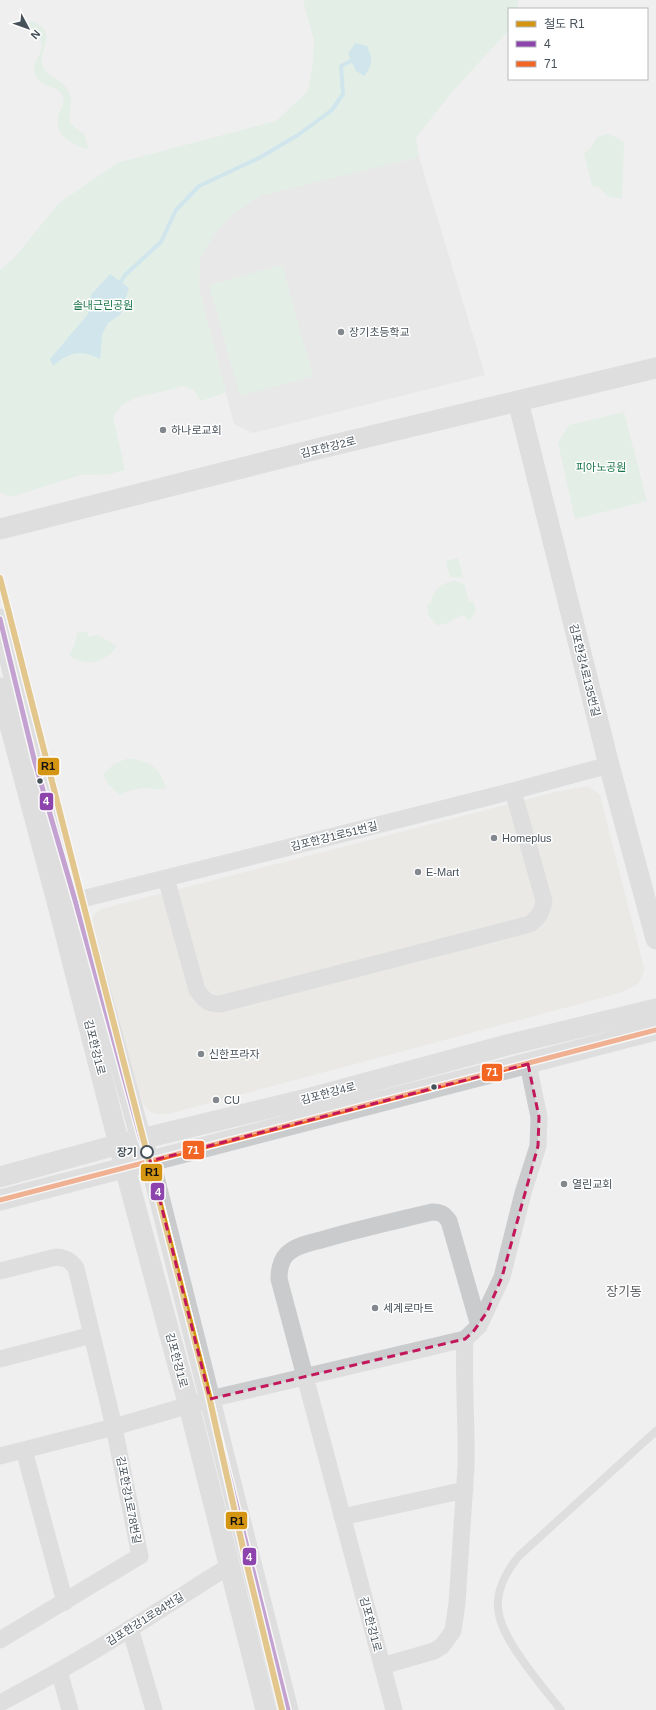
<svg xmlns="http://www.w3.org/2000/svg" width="656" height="1710" font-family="Arial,'Noto Sans KR',sans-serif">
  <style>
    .commercial { fill: #e4e2dc }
    .education { fill: #e1e0e0 }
    .green { fill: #d5edde }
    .water { fill: #acdce8 }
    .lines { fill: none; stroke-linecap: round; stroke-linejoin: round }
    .stream { stroke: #acdce8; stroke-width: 4 }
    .service { stroke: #c9cbcd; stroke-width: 8 }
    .minor { stroke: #c9cbcd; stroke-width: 17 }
    .tertiary { stroke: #c9cbcd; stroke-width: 21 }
    .bus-1-casing { stroke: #fff; stroke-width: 8 }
    .bus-2-casing { stroke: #fff; stroke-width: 8 }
    .bus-1 { stroke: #8e44ad; stroke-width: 5 }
    .bus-2 { stroke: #f26522; stroke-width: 5 }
    .rail-1-casing { stroke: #fff; stroke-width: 9 }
    .rail-1 { stroke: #d49512; stroke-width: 6 }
    .marked { fill: none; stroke: #c2185b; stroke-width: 3; stroke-dasharray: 8 5; stroke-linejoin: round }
    .poi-dot { fill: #82888e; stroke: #fff; stroke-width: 1.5 }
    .bus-dot { fill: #47515a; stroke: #fff; stroke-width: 1.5 }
    .stop-dot { fill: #fff; stroke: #47515a; stroke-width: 2 }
    .labels { text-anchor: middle; stroke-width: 3; stroke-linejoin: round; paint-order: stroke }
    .park-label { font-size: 11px; fill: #1d7649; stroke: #fff }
    .poi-label { font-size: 11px; fill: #47515a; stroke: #fff; text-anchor: start }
    .street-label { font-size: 11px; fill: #47515a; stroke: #fff }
    .stop-label { font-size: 11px; font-weight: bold; fill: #47515a; stroke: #fff; text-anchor: end }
    .quarter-label { font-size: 13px; fill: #5b5e62; stroke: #fff }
    .line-badge { stroke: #fff; stroke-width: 1.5 }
    .badge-label { font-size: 11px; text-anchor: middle; font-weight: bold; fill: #fff }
    .pale-badge-label { font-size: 11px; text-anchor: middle; font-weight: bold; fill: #111 }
  </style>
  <rect width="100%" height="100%" fill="#efefef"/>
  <path class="commercial" d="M588 786 594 790 600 795 644 968 642 977 638 984 620 993 168 1114H156L149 1111 144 1105 140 1099 91 926 93 916 101 909 556 792Z"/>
  <path class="education" d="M419 157 485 375 253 433 234 424 199 288 200 259 214 234 233 214 260 196Z"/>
  <path class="green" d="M303 0H518V9H509V29L507 32 451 93 416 138 419 157 260 196 233 214 214 234 200 259 199 288 226 392 201 401 194 390 184 386 135 398 122 405 113 417 125 470 110 474 81 475 10 497 0 492V270L15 257 59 203 117 163 276 121 308 91 313 62 314 40Z
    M33 21C59 34 39 47 42 64 44 78 66 79 70 95 73 105 67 115 71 125H74L75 129H78L79 132 84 133 88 149C72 145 52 134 59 114 61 108 65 104 63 97 60 84 39 90 35 73 32 64 38 60 40 53 45 40 37 31 26 26V24Z
    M608 134 620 139 624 143 622 198C608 198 608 197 599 187L592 186 584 153 590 149 597 137Z
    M282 265 313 376 240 396 209 285Z
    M624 412 647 501 575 519 558 443 569 425Z
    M458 558 463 578 450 577 446 561Z
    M455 581 464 584 469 602 473 601 476 611 469 621 464 615C454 617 450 625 437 625L429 616 427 605 431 604C432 591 441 582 455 581Z
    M87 631 88 637 97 635 117 646C105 663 86 668 69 655L75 644 77 633Z
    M126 759C149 759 159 767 166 788 155 791 153 788 143 788 134 789 127 791 120 795L108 784 103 774 114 764Z"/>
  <path class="water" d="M355 43 367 46C373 59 373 65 364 76L356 71 348 54Z
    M110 274 129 288 121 314 108 323 102 335 100 359C80 349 70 352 53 366L50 359 88 314 91 295Z"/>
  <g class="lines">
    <path class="stream" d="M118 286 125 275 161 242 176 210 199 186 259 158 298 135 332 110 343 94 341 66 355 59"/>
    <path class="service" d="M561 1710C548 1694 535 1678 523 1661 495 1622 486 1596 519 1556L656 1431"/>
    <path class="minor" d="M166 878 197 990C204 1000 208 1004 220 1004L530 924C539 917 542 912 544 901L513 791
      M62 904 513 791 609 765
      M0 1271 56 1257C66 1258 70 1260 76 1268L114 1427 140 1556 0 1640
      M0 1359 92 1335
      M24 1450 65 1602
      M0 1456 114 1427 210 1399 465 1339 479 1326 502 1277 523 1193 538 1146 539 1117 528 1064
      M342 1517 465 1490
      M130 1628 154 1710
      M382 1666 434 1651 442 1646 453 1631 457 1603 466 1466C467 1424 463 1382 465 1339
      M59 1671 70 1710
      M0 1703C56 1674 110 1642 163 1608 186 1594 207 1579 230 1566
      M394 1710 279 1279C279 1270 280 1261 287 1254 296 1245 310 1243 321 1240 358 1229 395 1221 432 1212 441 1212 444 1214 449 1221L479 1326"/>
    <path class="tertiary" d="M518 401 609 765 656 939
      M0 529 321 448 656 368
      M0 619 34 759 75 900 141 1139 150 1161 288 1710
      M0 688 58 905 125 1168 189 1406 266 1710
      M0 1177 120 1144 311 1098 507 1045 656 1009
      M0 1200 656 1030"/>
    <defs>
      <path id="bus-1" d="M0 619 34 759 75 900 141 1139 150 1161 288 1710"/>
      <path id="bus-2" d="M0 1200 656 1030"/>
    </defs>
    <use href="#bus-1" class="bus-1-casing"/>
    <use href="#bus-2" class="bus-2-casing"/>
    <use href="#bus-1" class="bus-1"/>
    <use href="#bus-2" class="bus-2"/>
    <defs>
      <path id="rail-1" d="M0 578 209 1396 245 1557 282 1710"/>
    </defs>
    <use href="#rail-1" class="rail-1-casing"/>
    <use href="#rail-1" class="rail-1"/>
  </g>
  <path d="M0 0H656V1710H0ZM528 1064 539 1117 538 1146 502 1277 487 1312 473 1332 465 1339 210 1399 150 1161Z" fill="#efefef" fill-opacity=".55" fill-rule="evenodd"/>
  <path class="marked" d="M528 1064 539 1117 538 1146 502 1277 487 1312 473 1332 465 1339 210 1399 150 1161Z"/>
  <g class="poi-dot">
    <circle cx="341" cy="332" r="4"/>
    <circle cx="163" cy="430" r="4"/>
    <circle cx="494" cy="838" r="4"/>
    <circle cx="418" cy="872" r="4"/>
    <circle cx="201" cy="1054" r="4"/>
    <circle cx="216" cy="1100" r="4"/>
    <circle cx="564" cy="1184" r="4"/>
    <circle cx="375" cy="1308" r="4"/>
  </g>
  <g class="bus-dot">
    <circle cx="40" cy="781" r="3.5"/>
    <circle cx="434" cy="1087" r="3.5"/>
  </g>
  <circle class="stop-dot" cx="147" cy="1152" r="6"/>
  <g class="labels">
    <g class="park-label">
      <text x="103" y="309">솔내근린공원</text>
      <text x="601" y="471">피아노공원</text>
    </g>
    <g class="poi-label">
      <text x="349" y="336">장기초등학교</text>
      <text x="171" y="434">하나로교회</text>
      <text x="502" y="842">Homeplus</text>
      <text x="426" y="876">E-Mart</text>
      <text x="209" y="1058">신한프라자</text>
      <text x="224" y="1104">CU</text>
      <text x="572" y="1188">열린교회</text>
      <text x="383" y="1312">세계로마트</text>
    </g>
    <g class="street-label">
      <text transform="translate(328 447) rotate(-14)" y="4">김포한강2로</text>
      <text transform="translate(585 670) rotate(76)" y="4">김포한강4로135번길</text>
      <text transform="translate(334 836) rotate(-14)" y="4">김포한강1로51번길</text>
      <text transform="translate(95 1047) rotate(76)" y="4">김포한강1로</text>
      <text transform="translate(328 1093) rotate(-15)" y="4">김포한강4로</text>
      <text transform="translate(177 1360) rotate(75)" y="4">김포한강1로</text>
      <text transform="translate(129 1500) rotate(79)" y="4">김포한강1로78번길</text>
      <text transform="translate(145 1619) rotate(-32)" y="4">김포한강1로84번길</text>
      <text transform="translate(371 1624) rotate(75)" y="4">김포한강1로</text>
    </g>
    <g class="stop-label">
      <text x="137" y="1156">장기</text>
    </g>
    <g class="quarter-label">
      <text x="624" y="1296">장기동</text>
    </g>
  </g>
  <g class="line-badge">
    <rect x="37" y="757" width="23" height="19" rx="4" fill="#d49512"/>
    <rect x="39" y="792" width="15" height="19" rx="4" fill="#8e44ad"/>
    <rect x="481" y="1063" width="22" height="19" rx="4" fill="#f26522"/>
    <rect x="182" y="1140" width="23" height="20" rx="4" fill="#f26522"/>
    <rect x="140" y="1163" width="23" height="19" rx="4" fill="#d49512"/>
    <rect x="150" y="1182" width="15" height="19" rx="4" fill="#8e44ad"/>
    <rect x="225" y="1511" width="23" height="19" rx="4" fill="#d49512"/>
    <rect x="242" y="1547" width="15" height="19" rx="4" fill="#8e44ad"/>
  </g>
  <g class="badge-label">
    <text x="46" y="805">4</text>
    <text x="492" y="1076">71</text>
    <text x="193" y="1154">71</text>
    <text x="158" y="1196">4</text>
    <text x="249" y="1561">4</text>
  </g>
  <g class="pale-badge-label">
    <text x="48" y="770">R1</text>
    <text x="152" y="1176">R1</text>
    <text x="237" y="1525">R1</text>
  </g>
  <rect x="508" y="8" width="140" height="72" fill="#ffffff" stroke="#b5b9bd"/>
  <rect x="516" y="21" width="20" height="6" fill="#d49512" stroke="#b5b9bd"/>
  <text x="544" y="28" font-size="12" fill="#47515a">철도 R1</text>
  <rect x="516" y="41" width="20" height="6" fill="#8e44ad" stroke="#b5b9bd"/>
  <text x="544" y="48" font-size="12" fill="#47515a">4</text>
  <rect x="516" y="61" width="20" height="6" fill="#f26522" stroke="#b5b9bd"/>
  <text x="544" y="68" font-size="12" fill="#47515a">71</text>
  <g transform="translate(28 28) rotate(131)" stroke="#ffffff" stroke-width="3" paint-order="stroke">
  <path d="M0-3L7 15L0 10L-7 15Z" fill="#47515a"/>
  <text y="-6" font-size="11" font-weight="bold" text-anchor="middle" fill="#47515a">N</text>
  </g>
</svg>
